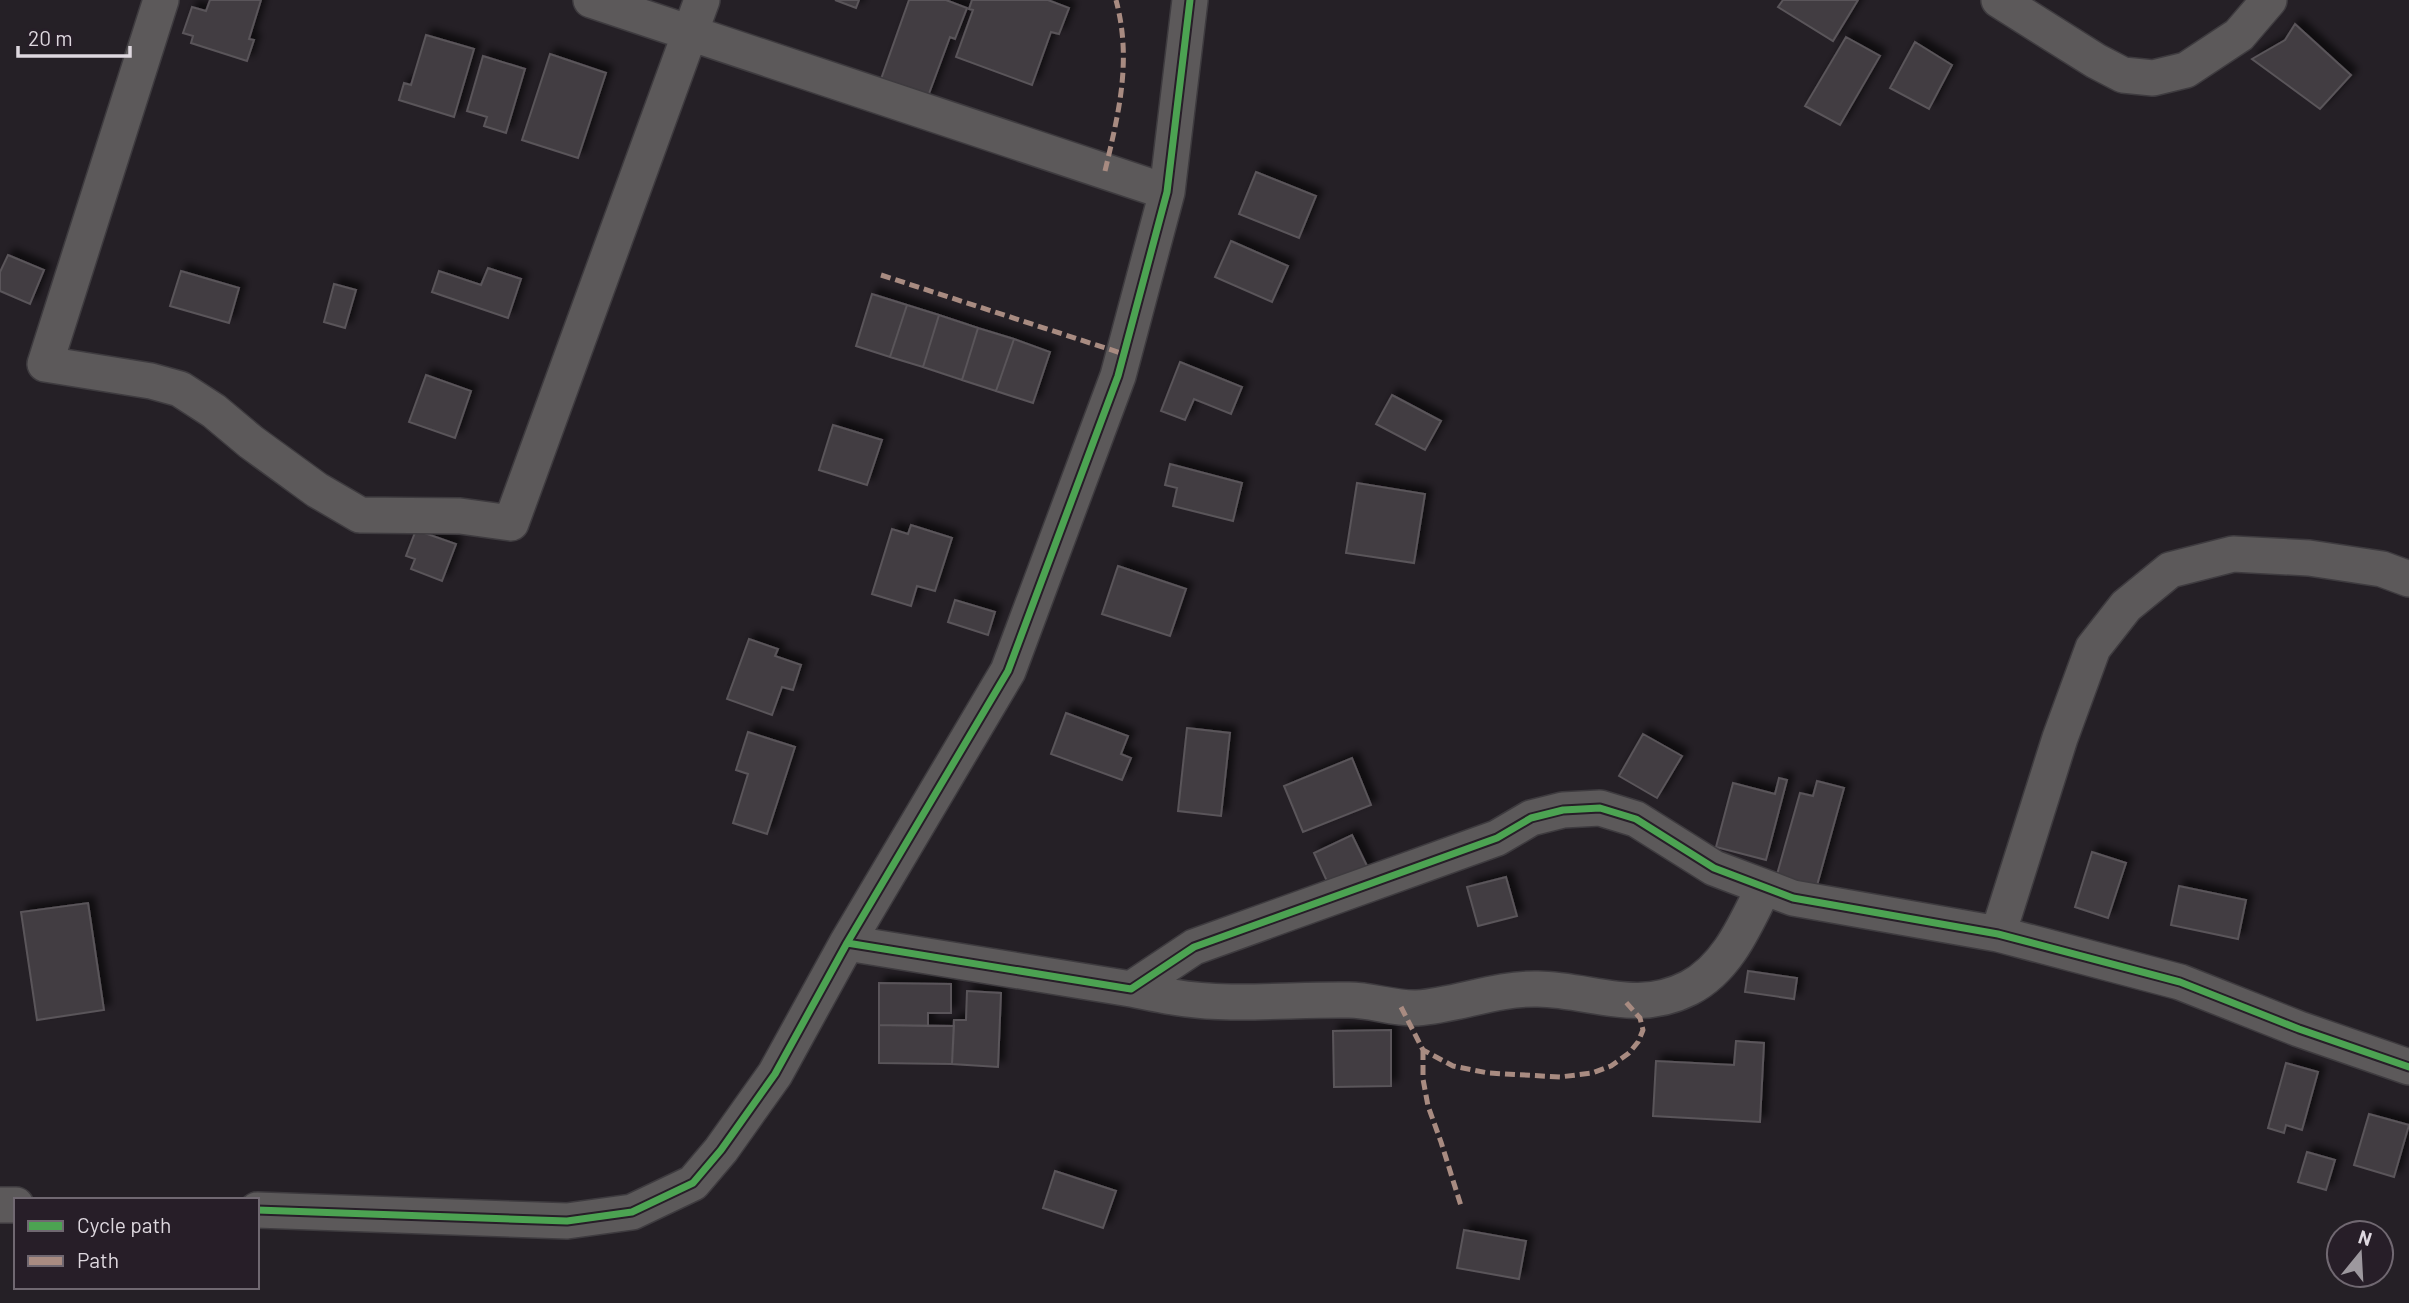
<svg xmlns="http://www.w3.org/2000/svg" width="2409" height="1303" font-family="Barlow,sans-serif">
  <style>
    .building { fill: #423e42; stroke: #5a555a; stroke-width: 2; filter: url(#shadow) }
    .lines { fill: none; stroke-linecap: round; stroke-linejoin: round }
    .minor-casing { stroke: #3e3b3f; stroke-width: 38 }
    .minor { stroke: #5c595a; stroke-width: 35 }
    .quiet { stroke: #a88b81; stroke-width: 5; stroke-dasharray: 10 5; stroke-linecap: butt }
    .cycleway-casing { stroke: #271e28; stroke-width: 11 }
    .cycleway { stroke: #4ca352; stroke-width: 7 }
  </style>
  <defs>
    <filter id="shadow"><feDropShadow dx="6" dy="-6" stdDeviation="3.5" flood-color="#0009"/></filter>
  </defs>
  <rect width="100%" height="100%" fill="#252026"/>
  <path class="building" d="M210 0H261L249 39 254 40 247 61 191 43 193 36 183 33 192 7 206 11Z
    M835 0H859L856 8Z
    M909 0H946L967 8 955 39 950 37 927 99 880 82Z
    M972 0H1048L1069 8 1059 34 1051 32 1032 85 956 57 973 10 969 9Z
    M1783 0H1858L1833 41 1778 7Z
    M2295 24 2351 75 2320 109 2252 59 2285 40Z
    M426 35 474 49 454 117 399 100 404 83 411 85Z
    M1846 37 1880 56 1840 125 1805 106Z
    M1915 42 1952 65 1929 109 1890 88Z
    M550 54 606 73 578 158 522 140Z
    M483 56 525 69 506 133 484 126 487 117 467 111Z
    M1256 172 1316 196 1299 238 1239 214Z
    M1231 241 1288 266 1272 302 1215 277Z
    M8 255 44 270 30 304 0 291V272Z
    M488 268 521 279 508 318 432 292 439 271 481 285Z
    M181 271 239 288 229 323 170 306Z
    M334 284 356 290 345 328 324 322Z
    M872 294 907 305 890 357 856 346Z
    M907 305 939 315 923 367 890 357Z
    M939 315 978 328 962 380 923 367Z
    M978 328 1014 339 996 391 962 380Z
    M1014 339 1050 352 1033 403 996 391Z
    M1180 362 1242 387 1231 414 1194 399 1185 420 1161 411Z
    M426 375 471 391 455 438 409 422Z
    M1392 395 1441 421 1425 450 1376 424Z
    M833 425 882 440 867 485 819 470Z
    M1170 464 1242 483 1233 521 1173 506 1177 488 1165 485Z
    M1357 483 1425 494 1414 563 1346 553Z
    M911 525 952 538 935 591 917 586 911 606 872 594 892 529 908 534Z
    M416 530 456 544 442 581 411 569 415 559 406 556Z
    M1118 566 1186 589 1170 636 1102 614Z
    M955 600 995 612 988 635 948 622Z
    M749 639 778 649 775 656 801 665 793 690 782 687 772 715 727 699Z
    M1066 713 1128 736 1121 754 1131 758 1122 780 1051 754Z
    M1187 728 1230 733 1221 816 1178 811Z
    M748 732 795 747 767 834 733 823 748 774 736 770Z
    M1643 734 1682 756 1657 798 1619 776Z
    M1352 758 1371 805 1303 832 1284 786Z
    M1779 778 1787 780 1766 860 1716 847 1733 783 1775 794Z
    M1817 781 1844 788 1816 889 1776 878 1800 793 1813 796Z
    M1352 835 1369 870 1330 888 1314 853Z
    M2092 852 2126 863 2108 918 2075 907Z
    M1506 877 1517 916 1478 926 1467 887Z
    M2179 886 2246 900 2238 939 2171 925Z
    M88 903 104 1010 37 1020 21 912Z
    M1748 971 1797 978 1794 999 1745 992Z
    M879 983 951 984V1013H928V1026L879 1025Z
    M967 991 1001 993 998 1067 952 1064 954 1020H966Z
    M879 1025 954 1026 952 1064 879 1063Z
    M1391 1030V1086L1334 1087 1333 1031Z
    M1736 1041 1764 1043 1760 1122 1653 1116 1656 1061 1734 1065Z
    M2286 1063 2318 1072 2302 1130 2286 1125 2284 1133 2268 1128Z
    M2369 1114 2409 1125 2394 1177 2354 1165Z
    M2307 1152 2335 1160 2326 1190 2298 1182Z
    M1055 1171 1116 1191 1103 1228 1043 1208Z
    M1464 1230 1526 1241 1519 1279 1457 1268Z"/>
  <g class="lines">
    <defs>
      <path id="minor" d="M161 0 45 364 151 381 180 389 214 411 251 442 317 490 360 515 460 516 511 523 702 0
        M591 0 1167 192
        M1999 0 2096 61 2123 75 2153 78 2186 70 2239 35 2269 0
        M1998 934 2060 738 2093 648 2126 606 2170 570 2233 554 2309 558 2382 569 2409 579
        M847 943 1131 989 1194 947 1497 838 1531 818 1563 810 1600 808 1636 819 1714 868 1793 898 1998 934 2180 982 2299 1029 2409 1067
        M1131 989C1145 992 1159 995 1173 997 1230 1007 1291 999 1349 1000 1372 1000 1394 1009 1417 1008 1458 1005 1496 988 1538 989 1593 990 1636 1015 1689 988 1728 968 1746 923 1764 887
        M0 1205H16
        M257 1210 567 1221 632 1212 693 1183 721 1150 775 1074 847 943 1008 671 1118 376 1167 192 1190 0"/>
    </defs>
    <use href="#minor" class="minor-casing"/>
    <use href="#minor" class="minor"/>
    <path class="quiet" d="M1105 171C1119 112 1132 60 1116 0
      M881 275 1124 354
      M1401 1007 1423 1050 1453 1066 1488 1073 1560 1077 1592 1073 1611 1066 1629 1053 1638 1042 1643 1030 1640 1018 1624 1000
      M1423 1050V1079L1428 1106 1441 1142 1462 1209"/>
    <defs>
      <path id="cycleway" d="M847 943 1131 989 1194 947 1497 838 1531 818 1563 810 1600 808 1636 819 1714 868 1793 898 1998 934 2180 982 2299 1029 2409 1067
        M257 1210 567 1221 632 1212 693 1183 721 1150 775 1074 847 943 1008 671 1118 376 1167 192 1190 0"/>
    </defs>
    <use href="#cycleway" class="cycleway-casing"/>
    <use href="#cycleway" class="cycleway"/>
  </g>
  <rect x="14" y="1198" width="245" height="91" fill="#271e28" stroke="#706871" stroke-width="2"/>
  <rect x="28" y="1221" width="35" height="10" fill="#4ca352" stroke="#706871" stroke-width="2"/>
  <text x="77" y="1233" font-size="21" fill="#ded8df">Cycle path</text>
  <rect x="28" y="1256" width="35" height="10" fill="#a88b81" stroke="#706871" stroke-width="2"/>
  <text x="77" y="1268" font-size="21" fill="#ded8df">Path</text>
  <g transform="translate(2360 1254) rotate(18)"><circle r="33" fill="#271e28" stroke="#706871" stroke-width="2"/>
  <path d="M0-5L12 26L0 18L-12 26Z" fill="#9d989e"/>
  <text y="-10" font-size="19" font-weight="bold" text-anchor="middle" fill="#ded8df">N</text>
  </g>
  <path d="M18 46v10h112v-10" fill="none" stroke="#ded8df" stroke-width="3.5"/>
  <text x="28" y="46" font-size="21" fill="#ded8df" stroke="#271e28" stroke-width="5" paint-order="stroke">20 m</text>
</svg>
